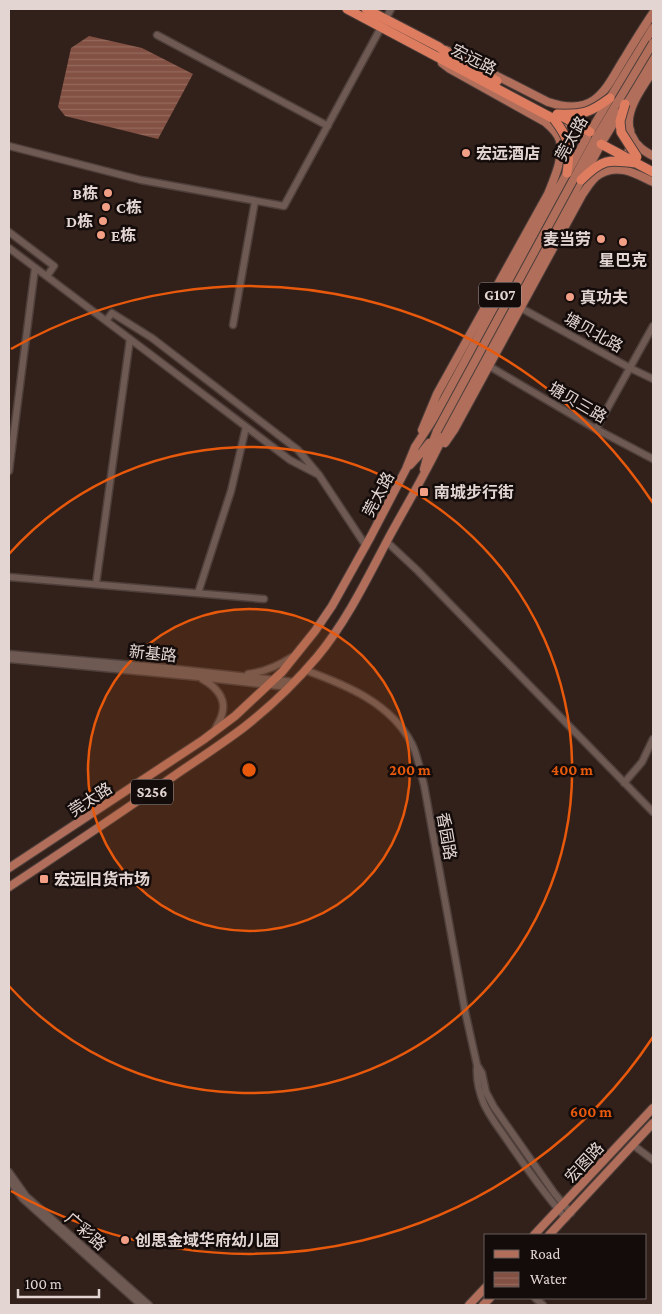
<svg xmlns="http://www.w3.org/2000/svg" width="662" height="1314" font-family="'Crimson Pro','Noto Sans SC',serif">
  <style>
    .water { fill: url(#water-rules) }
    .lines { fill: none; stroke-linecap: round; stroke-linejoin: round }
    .minor-casing { stroke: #4e3f3b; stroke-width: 9 }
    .major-casing { stroke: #4e3f3b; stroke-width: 10 }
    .highway-casing { stroke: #4e3f3b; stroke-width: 11 }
    .minor { stroke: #6e5953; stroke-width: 6 }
    .major { stroke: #b16e5a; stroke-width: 8 }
    .highway { stroke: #dd7c5f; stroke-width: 9 }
    .major-bridge-casing { stroke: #4e3f3b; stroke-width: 10; stroke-linecap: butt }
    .highway-bridge-casing { stroke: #4e3f3b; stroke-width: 11; stroke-linecap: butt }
    .major-bridge { stroke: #b16e5a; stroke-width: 8 }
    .highway-bridge { stroke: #dd7c5f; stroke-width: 9 }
    .ring { fill: none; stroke: #e8590c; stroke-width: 2.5 }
    .poi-dot { fill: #f39f85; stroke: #140c0a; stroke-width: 2 }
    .labels { text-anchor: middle; stroke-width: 5; stroke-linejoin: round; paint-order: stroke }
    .shield { fill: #140c0a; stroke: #a59996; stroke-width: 1 }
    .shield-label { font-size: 15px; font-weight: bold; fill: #e3d6d2 }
    .street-label { font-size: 16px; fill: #e3d6d2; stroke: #140c0a }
    .poi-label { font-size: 16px; font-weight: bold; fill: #e3d6d2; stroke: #140c0a; text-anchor: start }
    .centre { fill: #e8590c; stroke: #140c0a; stroke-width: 2.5 }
    .ring-label { font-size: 15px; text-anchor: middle; font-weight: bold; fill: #e8590c; stroke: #140c0a; stroke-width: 5; stroke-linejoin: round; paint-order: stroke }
  </style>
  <defs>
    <pattern id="water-rules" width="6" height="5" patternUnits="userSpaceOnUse" patternTransform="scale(1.25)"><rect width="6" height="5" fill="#825143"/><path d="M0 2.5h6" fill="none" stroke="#94695d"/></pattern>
  </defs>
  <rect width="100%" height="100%" fill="#32211b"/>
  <path class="water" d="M89 36 142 48 193 74 158 139 65 116 58 107 71 48Z"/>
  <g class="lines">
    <defs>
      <path id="minor" d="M157 35 328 126
        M9 146 141 180 284 206 391 9
        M9 232 54 266 47 276
        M9 248 146 351 290 460 319 475
        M521 308 630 368 653 379
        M106 321 112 313 152 338 298 450 319 475 366 546
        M233 325 255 201
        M489 366 596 429 653 459
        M596 429 653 326
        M9 471 35 268
        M387 542 417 570 653 812
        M9 577 264 599
        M96 584 130 339
        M198 593 231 491 246 427
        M9 654 167 668 294 682
        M9 659 199 677 288 687
        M305 670C346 685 391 703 412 744 418 756 420 771 424 785L465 1011 477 1065 482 1073 486 1092 494 1107 543 1177 555 1194 571 1213
        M248 674C264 672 278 666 292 657
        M202 679C215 686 227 698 222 714 221 720 216 726 214 732
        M624 783 642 762 653 739
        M477 1066C476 1078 479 1092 484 1104 490 1117 499 1128 507 1140 526 1167 544 1194 566 1218
        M633 1145 653 1160
        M9 1172 26 1196 149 1305
        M9 1180 23 1199 141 1305
        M535 1298 543 1305"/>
      <path id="major" d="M446 50 548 102C563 107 580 110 594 100 607 91 615 73 624 59 633 44 643 28 653 13
        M610 98 653 28
        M561 138a35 35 0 1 1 70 0a35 35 0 1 1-70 0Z
        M625 104 653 58
        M629 125C627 107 644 85 653 71
        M632 136C636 146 644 151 653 156
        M422 430 437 394 548 194C554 179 564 157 560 141 558 133 551 127 545 122L450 69 442 63
        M445 443 454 430 582 195C587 188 592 178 600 174 619 163 636 174 653 182
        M410 465 422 452 429 443
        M424 469 428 454 437 431
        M9 868 203 740 235 716 282 672 315 631 332 606 371 536 406 469 415 447 434 418 567 173
        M9 887C66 849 124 811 181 771 202 757 223 743 243 728 270 707 295 683 317 657 346 622 366 581 387 541 408 502 431 465 449 424L581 180
        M534 1235 653 1108
        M549 1235 653 1123
        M469 1305 486 1287
        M483 1305 490 1298"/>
      <path id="highway" d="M347 9 554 119
        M366 9 439 47 455 59 497 81
        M636 163 653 172"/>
    </defs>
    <use href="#minor" class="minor-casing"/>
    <use href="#major" class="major-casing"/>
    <use href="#highway" class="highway-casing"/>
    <use href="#minor" class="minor"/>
    <use href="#major" class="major"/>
    <use href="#highway" class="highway"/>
    <defs>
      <path id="major-bridge" d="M590 132 609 100
        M604 139 620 113
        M568 172 587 137
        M584 176 601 144
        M437 431 596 138 653 43"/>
      <path id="highway-bridge" d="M625 104 620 121 621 132 637 157
        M557 114C583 115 590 113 610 98
        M560 115 590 132
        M554 119C570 140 571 147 567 173
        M601 144 631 160
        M581 180C602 159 608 159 636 163"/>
    </defs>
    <use href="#major-bridge" class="major-bridge-casing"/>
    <use href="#highway-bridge" class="highway-bridge-casing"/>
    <use href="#major-bridge" class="major-bridge"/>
    <use href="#highway-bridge" class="highway-bridge"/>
  </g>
  <circle cx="249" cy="770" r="161" fill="#e8590c" fill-opacity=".12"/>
  <g class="ring">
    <circle cx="249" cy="770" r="161"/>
    <path d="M9 554A323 323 0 1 1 9 986"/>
    <path d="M653 1037A484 484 0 0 1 11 1191M11 349A484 484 0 0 1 653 503"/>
  </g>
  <g class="poi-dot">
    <circle cx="466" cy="153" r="5"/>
    <circle cx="108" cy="193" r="5"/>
    <circle cx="106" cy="207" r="5"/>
    <circle cx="103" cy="221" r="5"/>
    <circle cx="101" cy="235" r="5"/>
    <circle cx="601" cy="239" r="5"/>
    <circle cx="623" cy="242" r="5"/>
    <circle cx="570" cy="297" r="5"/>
    <rect x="419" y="487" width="10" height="10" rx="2.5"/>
    <rect x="39" y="874" width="10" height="10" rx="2.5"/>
    <circle cx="125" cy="1240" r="5"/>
  </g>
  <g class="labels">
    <g class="shield">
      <rect x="479" y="282.5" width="42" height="25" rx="4"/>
      <rect x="131" y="779.5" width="42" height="25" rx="4"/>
    </g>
    <g class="shield-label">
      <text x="500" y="300">G107</text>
      <text x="152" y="797">S256</text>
    </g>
    <g class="street-label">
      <text transform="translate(474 59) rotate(27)" y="6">宏远路</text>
      <text transform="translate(571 138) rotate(-61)" y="6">莞太路</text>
      <text transform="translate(594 332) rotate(29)" y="6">塘贝北路</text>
      <text transform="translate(578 402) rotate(30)" y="6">塘贝三路</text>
      <text transform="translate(378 494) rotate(-62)" y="6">莞太路</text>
      <text transform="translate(153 653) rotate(6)" y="6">新基路</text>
      <text transform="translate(90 799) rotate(-33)" y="6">莞太路</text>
      <text transform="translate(447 836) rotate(80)" y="6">香园路</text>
      <text transform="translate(584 1162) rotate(-47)" y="6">宏图路</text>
      <text transform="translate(86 1231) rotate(41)" y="6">广彩路</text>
    </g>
    <g class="poi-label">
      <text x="476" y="159">宏远酒店</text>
      <text x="98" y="199" text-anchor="end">B栋</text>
      <text x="116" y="213">C栋</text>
      <text x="93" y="227" text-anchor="end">D栋</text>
      <text x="111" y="241">E栋</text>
      <text x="591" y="245" text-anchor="end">麦当劳</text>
      <text x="623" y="266" text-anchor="middle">星巴克</text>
      <text x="580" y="303">真功夫</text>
      <text x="434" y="498">南城步行街</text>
      <text x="54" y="885">宏远旧货市场</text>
      <text x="135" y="1246">创思金域华府幼儿园</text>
    </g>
  </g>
  <circle cx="249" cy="770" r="8" class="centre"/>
  <g class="ring-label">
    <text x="410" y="775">200 m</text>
    <text x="572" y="775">400 m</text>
    <text x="591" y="1117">600 m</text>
  </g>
  <rect width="662" height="1314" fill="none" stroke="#e3d6d2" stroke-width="20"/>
  <rect x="484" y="1234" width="162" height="65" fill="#140c0a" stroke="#675d5a"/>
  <rect x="494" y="1250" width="25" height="8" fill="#b16e5a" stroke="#675d5a"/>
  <text x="530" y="1259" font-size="15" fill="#e3d6d2">Road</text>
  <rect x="494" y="1272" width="25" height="15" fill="url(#water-rules)" stroke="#675d5a"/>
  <text x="530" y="1284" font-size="15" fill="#e3d6d2">Water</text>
  <path d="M18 1289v8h81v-8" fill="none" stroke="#e3d6d2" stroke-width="2.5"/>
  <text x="25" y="1289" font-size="15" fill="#e3d6d2" stroke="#140c0a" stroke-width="4" paint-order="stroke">100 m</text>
</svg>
